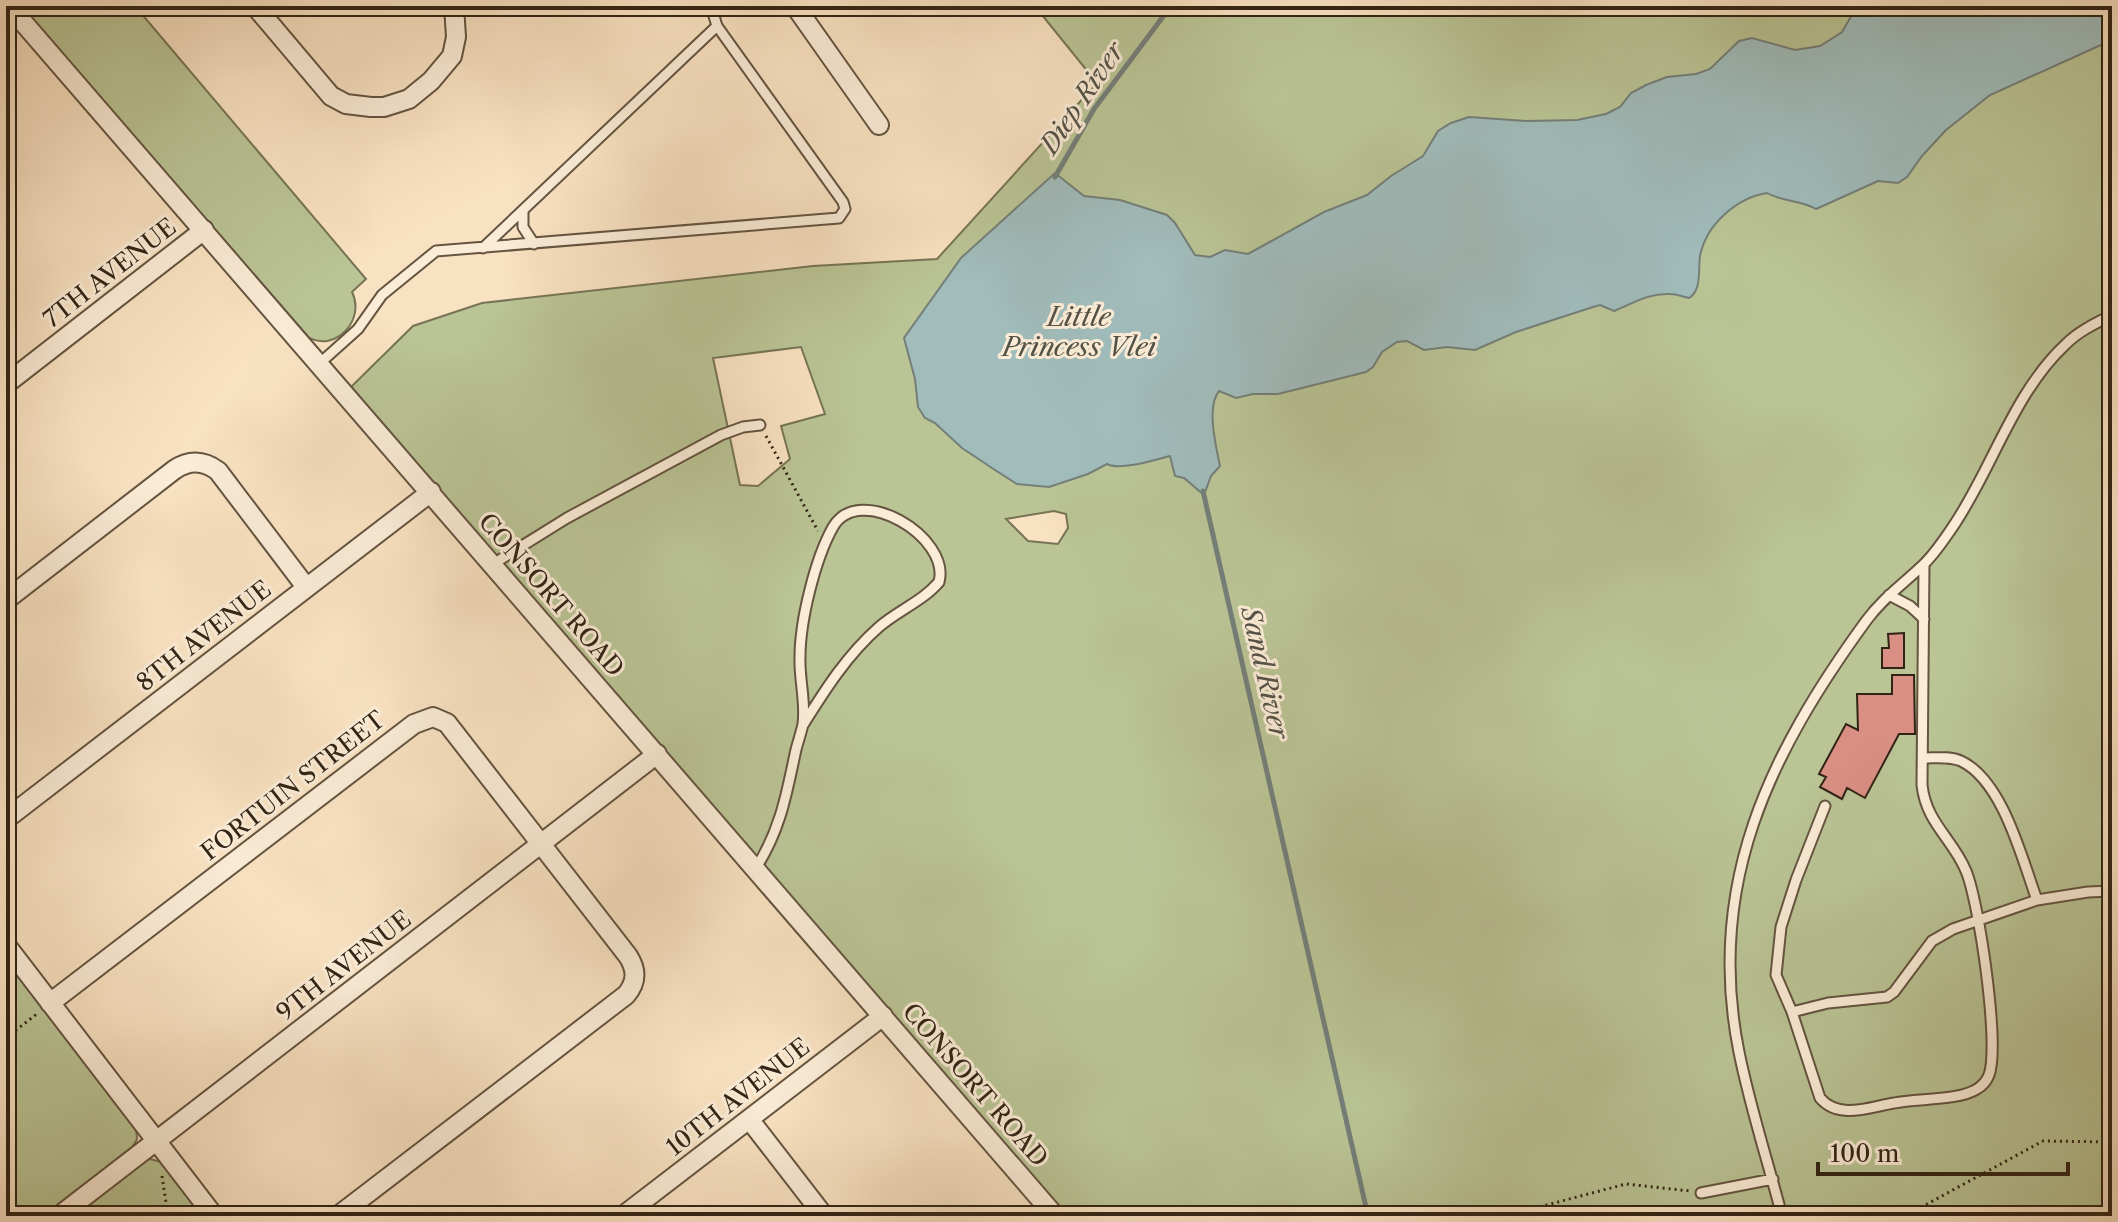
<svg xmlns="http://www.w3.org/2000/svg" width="2118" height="1222" font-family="'Libre Caslon Text',serif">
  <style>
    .green { fill: #bac495; stroke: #767455; stroke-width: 2; fill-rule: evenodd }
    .water { fill: #a0bcbb; stroke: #747f79; stroke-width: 2 }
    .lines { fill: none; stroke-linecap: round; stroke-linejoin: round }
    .stream { stroke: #747f79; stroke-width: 5 }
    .building { fill: #da8f85; stroke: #322415; stroke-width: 2 }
    .service-casing { stroke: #645440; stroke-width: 13 }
    .minor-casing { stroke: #645440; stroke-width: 22 }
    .path { stroke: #322415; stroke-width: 3; stroke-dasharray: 2 4; stroke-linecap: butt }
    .service { stroke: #fbecd7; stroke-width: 9 }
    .minor { stroke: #fbecd7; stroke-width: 18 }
    .labels { text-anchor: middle; stroke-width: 6; stroke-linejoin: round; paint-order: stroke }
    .street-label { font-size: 24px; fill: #322415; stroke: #fbecd7 }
    .water-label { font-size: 26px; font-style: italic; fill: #535247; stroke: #fbecd7 }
  </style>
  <rect width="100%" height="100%" fill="#f9e2c2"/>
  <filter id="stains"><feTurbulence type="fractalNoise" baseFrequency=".0025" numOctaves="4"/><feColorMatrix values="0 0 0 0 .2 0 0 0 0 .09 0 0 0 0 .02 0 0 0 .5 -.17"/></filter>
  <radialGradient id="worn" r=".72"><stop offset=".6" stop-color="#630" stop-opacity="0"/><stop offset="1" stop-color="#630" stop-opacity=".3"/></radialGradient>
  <path class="green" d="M21 6H135L366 279 352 292C366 320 335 353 308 337Z
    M1050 6H2112V1216H1066L351 387 413 326 482 303 813 266 937 259 1097 83 1042 15ZM801 347 825 414 781 426 790 459 758 486 740 485 713 358ZM1054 511 1066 514 1068 528 1058 544 1028 541 1006 519Z
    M6 956 136 1128 137 1139 132 1148 46 1216H6Z
    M150 1159 161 1162 206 1216H70L144 1161Z"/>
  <path class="water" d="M1857 6H2112V40L1990 95 1946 130 1922 156 1907 177 1898 183 1878 181 1816 209C1801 200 1783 202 1767 193 1736 198 1706 225 1700 256 1698 270 1702 290 1689 298 1683 297 1677 294 1670 294 1648 293 1634 303 1614 311L1600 305 1593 307 1516 332 1475 350 1447 347 1424 350 1407 341 1397 342 1382 352 1373 367 1366 372 1278 394H1253L1236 398 1219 391C1206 407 1216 446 1220 466L1211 476 1204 495 1184 478 1175 476 1170 456C1155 460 1120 471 1107 464L1088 474 1049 487 1017 484 995 470 962 448 935 423 925 418 918 407 915 379 904 338 961 258 1055 173 1084 196 1120 200 1167 215 1175 223 1195 255 1210 257 1225 250 1248 254 1324 212 1367 195 1391 176 1423 156 1438 131 1451 123 1469 117 1527 121 1577 120 1606 114 1620 107 1631 93 1646 85 1667 77 1696 74 1710 69 1739 41 1752 38 1795 50 1820 46 1842 32Z"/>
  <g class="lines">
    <path class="stream" d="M1055 177 1094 109 1171 6
      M1203 491 1368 1216"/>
  </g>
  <path class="building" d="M1904 633V668H1882V648H1889L1888 634Z
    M1892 675H1914L1915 734H1899L1865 798 1847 788 1842 799 1820 787 1826 777 1819 774 1846 724 1858 730 1857 694H1892Z"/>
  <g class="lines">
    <defs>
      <path id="service" d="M523 210V227L534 244
        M483 248 717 26
        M320 363 358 329 382 295 436 251 839 218 845 209 843 202 717 26 711 6
        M493 564 567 518 721 435 743 427 760 425
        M1889 595 1910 606 1924 619
        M1924 758C1936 758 1950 756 1961 761 2003 781 2022 859 2037 900
        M1825 806 1796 880 1781 927 1776 975 1792 1012 1820 1098C1839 1120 1869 1107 1894 1103 1917 1098 1958 1101 1977 1089 1982 1086 1987 1080 1989 1075 2000 1045 1979 902 1966 871 1953 839 1926 823 1922 785L1924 564
        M756 868C780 830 786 797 795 754 797 744 801 734 803 724 806 702 799 679 800 657 800 621 815 559 833 527 859 482 951 537 939 582 923 601 897 611 879 627 847 655 825 690 803 725
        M1792 1012 1828 1003 1887 997 1894 992 1932 941 1953 929 2037 900 2088 892 2112 891
        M1701 1193 1773 1179
        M1782 1216C1768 1162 1750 1107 1739 1052 1705 884 1770 753 1866 621 1882 599 1903 584 1922 566 1934 555 1943 541 1952 528 1992 470 2013 393 2066 344 2079 331 2096 323 2112 315"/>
      <path id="minor" d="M9 6 1055 1216
        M255 6 331 96 346 104 371 107H384L409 99 431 81 452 56 456 37 454 6
        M795 6 879 125
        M6 384 204 230
        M6 600 174 470C189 460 203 460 218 471L306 587
        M6 819 431 492
        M6 945 214 1216
        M50 1003 414 724 433 717 447 723 628 956C637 970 637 982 626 995L338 1216
        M749 1119 824 1216
        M59 1216 657 754
        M623 1216 883 1016"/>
    </defs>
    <use href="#service" class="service-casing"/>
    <use href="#minor" class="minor-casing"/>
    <path class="path" d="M766 436 818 531
      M6 1038 38 1013
      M162 1176 168 1216
      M1505 1216 1626 1184 1690 1191
      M1905 1216 2043 1141 2112 1142"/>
    <use href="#service" class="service"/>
    <use href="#minor" class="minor"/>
  </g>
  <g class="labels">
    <g class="street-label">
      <text transform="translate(110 273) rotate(-38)" y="8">7TH AVENUE</text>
      <text transform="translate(551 595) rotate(49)" y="8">CONSORT ROAD</text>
      <text transform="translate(204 636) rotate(-38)" y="8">8TH AVENUE</text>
      <text transform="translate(293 786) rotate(-38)" y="8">FORTUIN STREET</text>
      <text transform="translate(344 966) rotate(-38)" y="8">9TH AVENUE</text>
      <text transform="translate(975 1085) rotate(49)" y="8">CONSORT ROAD</text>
      <text transform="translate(738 1097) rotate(-38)" y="8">10TH AVENUE</text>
    </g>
    <g class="water-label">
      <text transform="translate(1082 98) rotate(-56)" y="9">Diep River</text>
      <text x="1079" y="326">Little<tspan x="1079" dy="30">Princess Vlei</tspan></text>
      <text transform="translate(1265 673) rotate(77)" y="9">Sand River</text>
    </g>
  </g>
  <rect width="2118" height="1222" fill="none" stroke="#f9e2c2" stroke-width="32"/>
  <rect x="8" y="8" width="2102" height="1206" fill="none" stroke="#322415" stroke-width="4"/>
  <rect x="16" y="16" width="2086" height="1190" fill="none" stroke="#322415" stroke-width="2"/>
  <path d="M1818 1162v12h250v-12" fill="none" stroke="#322415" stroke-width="4"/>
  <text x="1830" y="1162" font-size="24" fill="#322415" stroke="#fbecd7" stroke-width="6" paint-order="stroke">100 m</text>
  <rect width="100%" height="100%" filter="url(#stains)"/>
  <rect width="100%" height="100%" fill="url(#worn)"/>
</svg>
